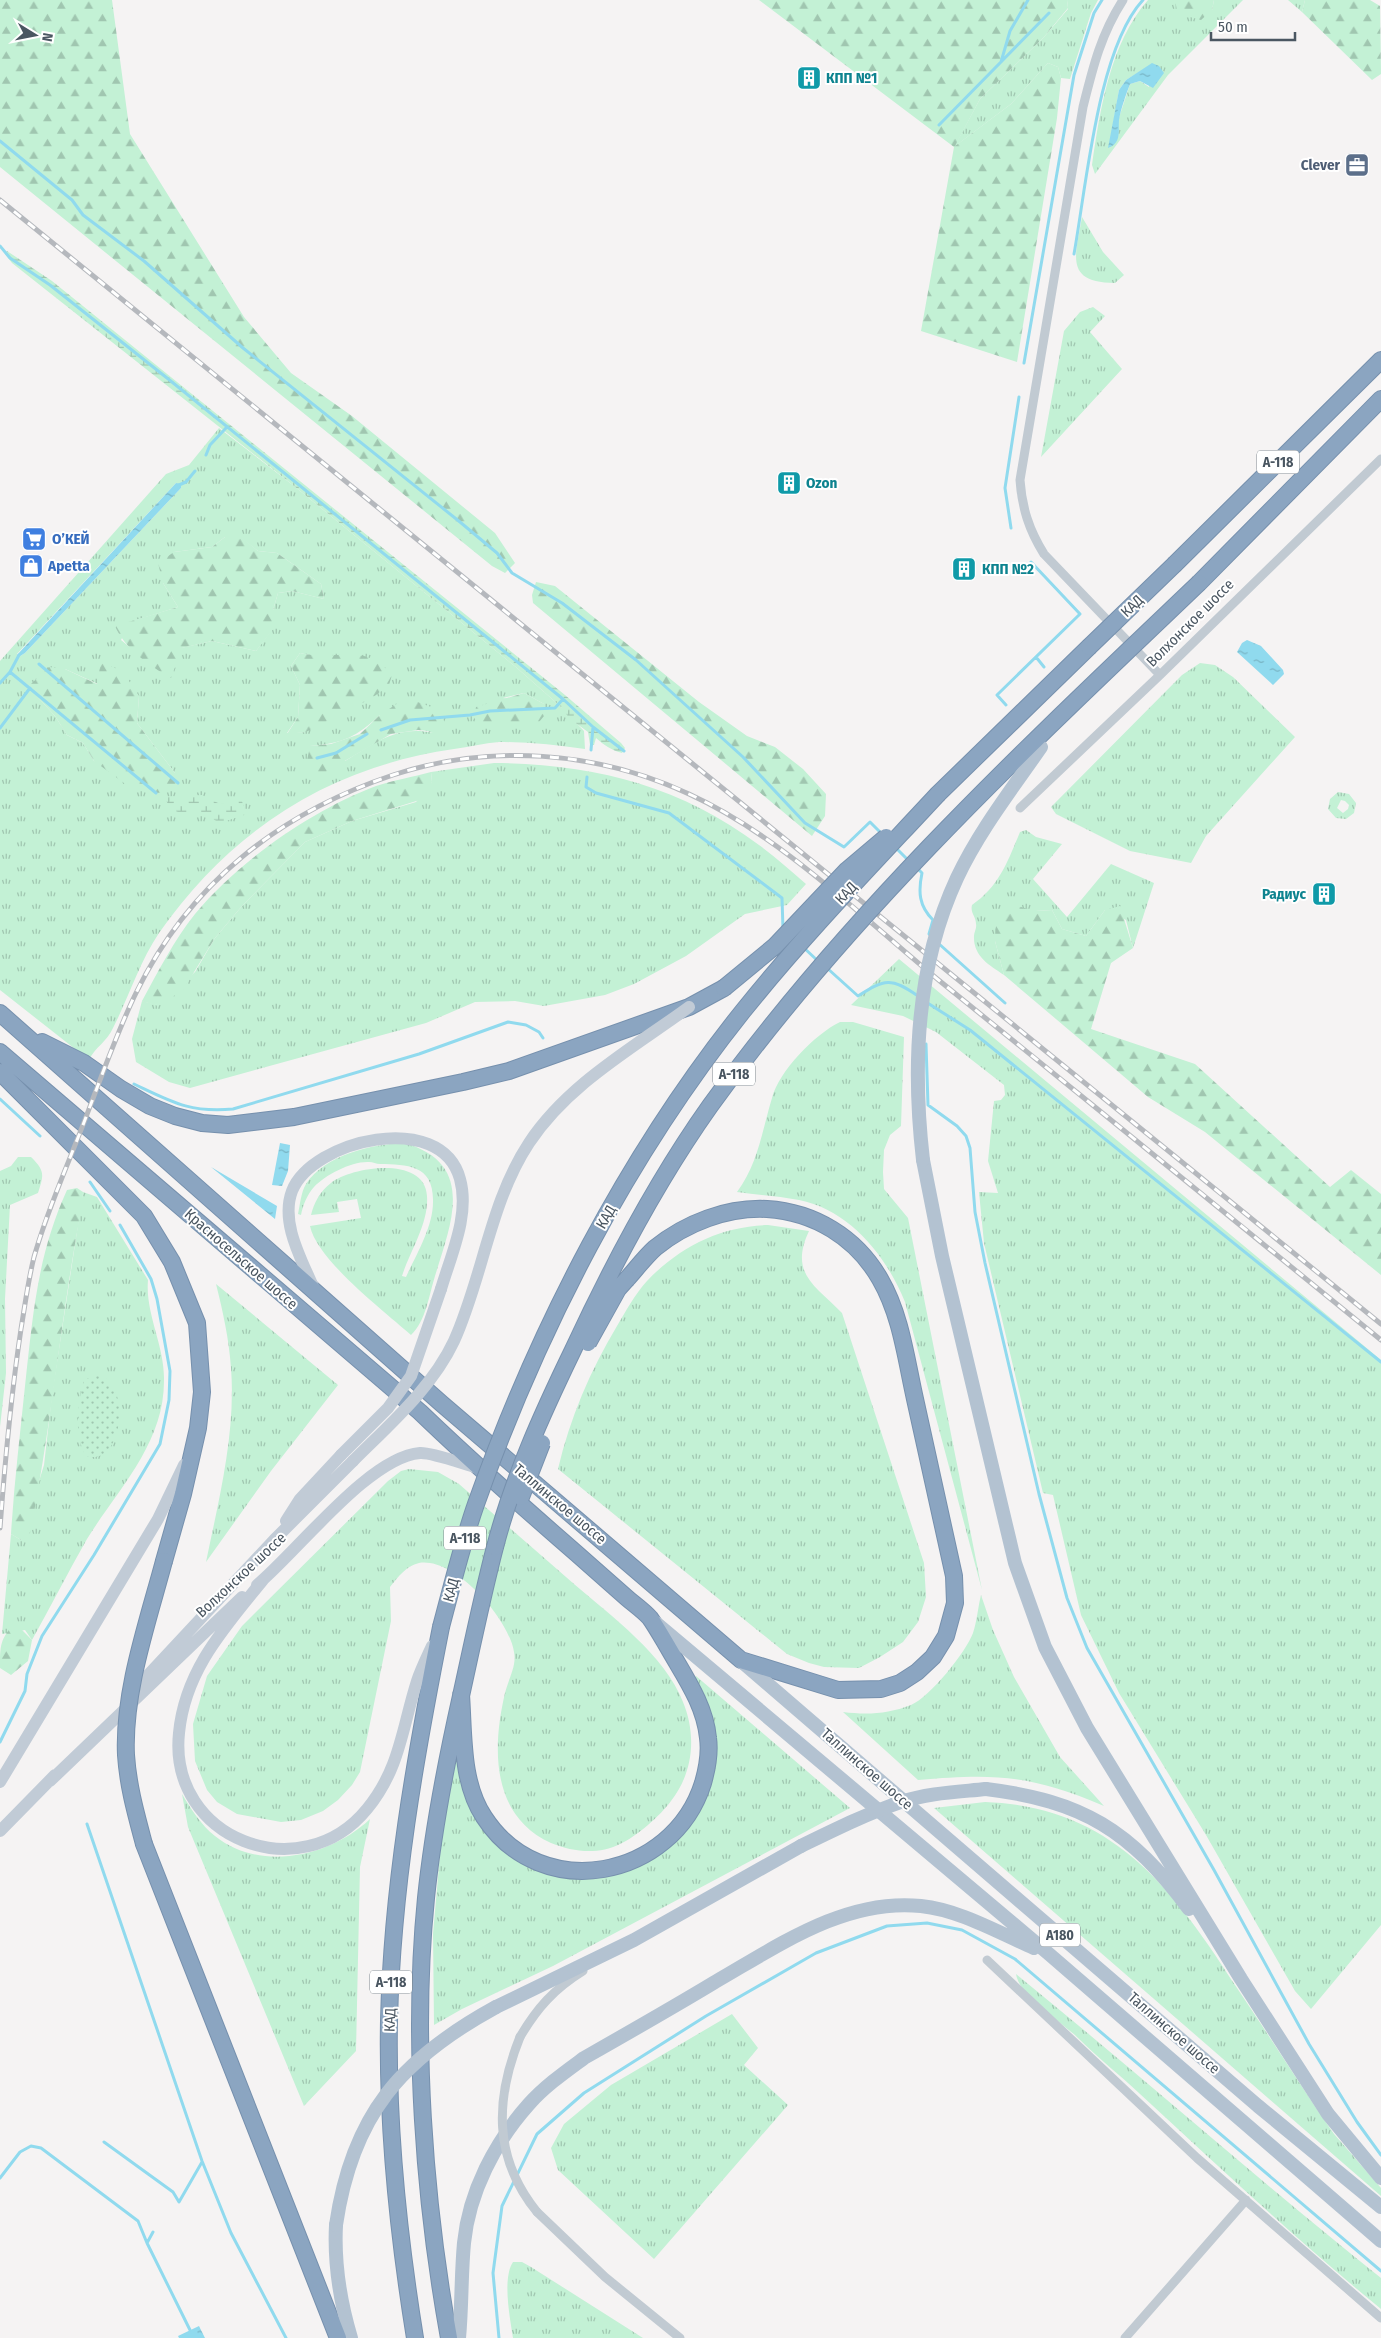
<svg xmlns="http://www.w3.org/2000/svg" width="1381" height="2338" font-family="'Fira Sans Condensed',sans-serif">
  <style>
    .grass { fill: url(#grass-tufts); fill-rule: evenodd }
    .forest { fill: url(#forest-firs) }
    .wetland { fill: url(#wetland-marsh) }
    .park { fill: url(#park-dots) }
    .water { fill: url(#water-ripples) }
    .lines { fill: none; stroke-linecap: round; stroke-linejoin: round }
    .stream { stroke: #90daee; stroke-width: 3 }
    .highway-casing { stroke: #7690ad; stroke-width: 18 }
    .street { stroke: #c1cad2; stroke-width: 9 }
    .secondary { stroke: #c1cbd6; stroke-width: 12 }
    .primary { stroke: #b3c2d1; stroke-width: 14 }
    .highway { stroke: #8ba5c1; stroke-width: 16 }
    .rail-casing { stroke: #b5b8bd; stroke-width: 5 }
    .rail { stroke: #fff; stroke-width: 3; stroke-dasharray: 9; stroke-linecap: butt }
    .highway-bridge-casing { stroke: #7690ad; stroke-width: 18; stroke-linecap: butt }
    .street-bridge { stroke: #c1cad2; stroke-width: 9 }
    .secondary-bridge { stroke: #c1cbd6; stroke-width: 12 }
    .primary-bridge { stroke: #b3c2d1; stroke-width: 14 }
    .highway-bridge { stroke: #8ba5c1; stroke-width: 16 }
    .labels { text-anchor: middle; stroke-width: 4; stroke-linejoin: round; paint-order: stroke }
    .shield { fill: #fff; stroke: #808990; stroke-width: 1 }
    .shield-label { font-size: 14px; font-weight: bold; fill: #4a5661 }
    .culture-label { font-size: 15px; font-weight: bold; fill: #0d838f; stroke: #fff; text-anchor: start }
    .service-label { font-size: 15px; font-weight: bold; fill: #4e5e75; stroke: #fff; text-anchor: end }
    .shop-label { font-size: 15px; font-weight: bold; fill: #366cbe; stroke: #fff; text-anchor: start }
    .street-label { font-size: 15px; fill: #4a5661; stroke: #fff }
  </style>
  <defs>
    <pattern id="grass-tufts" width="24" height="20" patternUnits="userSpaceOnUse" patternTransform="scale(1.25)"><rect width="24" height="20" fill="#c3f1d5"/><path d="M3 7l-1-3M5 7V3M7 7l1-3M15 17l-1-3M17 17v-4M19 17l1-3" fill="none" stroke="#a0c6b0"/></pattern>
    <pattern id="forest-firs" width="22" height="20" patternUnits="userSpaceOnUse" patternTransform="scale(1.25)"><rect width="22" height="20" fill="#c3f1d5"/><path d="M5 1l3.5 6h-7zM16 11l3.5 6h-7z" fill="#a0c6b0"/></pattern>
    <pattern id="wetland-marsh" width="20" height="14" patternUnits="userSpaceOnUse" patternTransform="scale(1.25)"><rect width="20" height="14" fill="#c3f1d5"/><path d="M1 5h8M5 5V1M11 12h8M15 12V8" fill="none" stroke="#a0c6b0"/></pattern>
    <pattern id="park-dots" width="8" height="8" patternUnits="userSpaceOnUse" patternTransform="scale(1.25)"><rect width="8" height="8" fill="#c3f1d5"/><path d="M2 2h.1M6 6h.1" fill="none" stroke="#a0c6b0" stroke-width="1.8" stroke-linecap="round"/></pattern>
    <pattern id="water-ripples" width="26" height="14" patternUnits="userSpaceOnUse" patternTransform="scale(1.25)"><rect width="26" height="14" fill="#90daee"/><path d="M2 4q2-2 4 0t4 0M15 11q2-2 4 0t4 0" fill="none" stroke="#78b4c4"/></pattern>
  </defs>
  <rect width="100%" height="100%" fill="#f5f3f3"/>
  <path class="grass" d="M1067 0H1098L1091 13 1070 79 1061 78 1058 67 1048 63 1011 104 954 147 980 99 1044 37 1068 9Z
    M1148 0H1175L1212 10 1214 0H1243L1168 75 1095 174 1092 165C1100 110 1110 43 1148 0ZM1152 64 1149 87 1140 81 1130 84 1109 148 1119 90 1126 80Z
    M1288 0H1305L1302 12Z
    M1082 217 1103 252 1124 275 1115 283C1063 283 1076 254 1082 217Z
    M1093 307 1105 316 1090 332 1122 369 1041 457 1064 331 1080 312Z
    M219 428 294 486 517 668 560 706 584 731 585 749C557 745 528 742 499 742 484 743 469 747 454 749 329 767 231 830 159 933 139 963 129 997 113 1028 107 1042 95 1047 89 1060L0 990V661L166 474 189 465ZM176 483 181 488 25 653 17 658V654ZM225 537H240L258 551 277 553 321 584 324 599 292 591 278 593 273 610V628L256 651 212 641 181 648 148 662 121 640 130 622 178 607 163 583 174 552 212 547ZM300 653 318 657 339 656 306 732 287 733 298 717 300 685 291 666ZM65 669 98 684 139 696 137 723 175 773 94 761 83 743 67 735 55 716 35 694ZM524 693 544 704 503 698ZM380 715 433 733C397 725 375 743 345 761L310 746C344 743 356 737 380 715Z
    M1200 663 1215 665 1233 677 1295 737 1206 836 1191 863 1130 851 1056 814 1051 807 1182 675Z
    M494 763C593 764 679 785 759 845 776 857 791 871 806 884L787 905 745 914 686 956 634 984 605 995 544 1006 515 1001 475 1002 426 1023 190 1088 169 1082 136 1062 132 1039 142 1001 158 1005 195 972 215 938 242 906 305 842 352 821 416 802 432 782 431 772Z
    M1338 792 1349 794 1356 803 1354 813 1346 819 1336 818 1328 809 1330 799ZM1341 800 1345 801 1349 805 1348 809 1343 813 1337 808Z
    M1026 830 1036 837 1062 844 1033 879 1067 917 1111 864 1154 883 1133 948 1126 920 1105 910 1086 936 1062 929 1052 910 1036 911 995 941 1004 975C989 965 973 956 974 936 974 932 977 928 976 924 976 916 970 913 972 905 999 887 1008 861 1020 832Z
    M899 959 1381 1360V1925L1311 2009 1295 1991 1206 1835 1119 1693 1099 1652 1081 1615 1053 1495 1043 1493 984 1243 979 1192 998 1193 988 1161 994 1101 1001 1100 1005 1095 1004 1085 936 1032 903 1016 851 1005Z
    M840 1022H853L904 1037 901 1126 890 1135 884 1150 883 1172 884 1189 908 1218 982 1590 905 1302C887 1257 850 1210 799 1200 778 1196 758 1195 737 1192 758 1164 762 1131 772 1098 779 1071 815 1034 840 1022Z
    M404 1143C477 1163 451 1224 435 1276 429 1295 426 1321 411 1335 384 1311 317 1260 310 1226L361 1218 357 1199 337 1202 339 1212 311 1215C314 1203 320 1191 331 1183 353 1166 425 1156 427 1196 429 1223 410 1251 402 1276L406 1277C416 1255 433 1227 433 1202 434 1164 407 1165 380 1164 376 1164 373 1162 369 1162 352 1161 325 1175 314 1187 307 1195 303 1205 301 1215L298 1214C300 1205 301 1192 306 1184 325 1155 372 1144 404 1143Z
    M18 1157H31C45 1171 44 1174 38 1193L10 1205 5 1299 6 1373 0 1427V1171L11 1166Z
    M83 1192 97 1197 148 1280C145 1314 165 1346 164 1381 164 1444 118 1489 87 1539 68 1572 51 1606 32 1640L25 1630 2 1634 11 1534 21 1540 44 1465 52 1395Z
    M768 1225 809 1231C789 1274 815 1285 842 1313L924 1563 926 1597 918 1622 903 1642 880 1657 859 1668 824 1667 809 1663 787 1654 558 1469C570 1418 590 1371 617 1326 626 1311 635 1294 647 1281 679 1247 721 1226 768 1225Z
    M216 1284 338 1385 271 1471 206 1562C219 1499 236 1432 231 1368 229 1339 223 1312 216 1284Z
    M409 1469 438 1472 459 1484C497 1517 536 1551 574 1584 611 1616 665 1655 683 1702 697 1736 693 1773 671 1801 661 1815 636 1837 620 1844 598 1855 573 1852 551 1843 491 1816 492 1748 505 1693 508 1680 517 1666 514 1652 509 1619 455 1557 419 1563 406 1566 398 1577 390 1587L391 1621 360 1772 352 1785 338 1800 323 1811 301 1820 281 1822 237 1814 217 1802 207 1790 195 1761 193 1724 207 1676 242 1626 388 1481 401 1471Z
    M981 1595 993 1630 1014 1677 1060 1757 1104 1806C1032 1775 995 1773 918 1780L843 1712C867 1715 888 1714 911 1705 930 1697 966 1652 973 1633 977 1621 978 1607 981 1595Z
    M696 1676 850 1808 553 1966 462 2009 434 2025 433 1934 441 1843 454 1761H457L461 1779C479 1801 498 1824 517 1846 522 1853 529 1864 536 1869 552 1878 575 1879 592 1878 640 1875 688 1845 706 1798 711 1785 712 1770 714 1757 716 1729 712 1701 694 1678Z
    M182 1794C191 1809 201 1825 215 1836 261 1873 331 1856 370 1819L360 1867 356 2051 304 2106 188 1827Z
    M985 1802C1113 1806 1174 1890 1237 1988 1264 2028 1290 2069 1316 2108L1334 2134 1381 2188V2196L934 1808Z
    M1016 1974C1139 2074 1257 2179 1381 2278V2309C1298 2241 1219 2167 1140 2094 1120 2075 1098 2058 1078 2038 1062 2022 1019 1996 1016 1974Z
    M732 2014 758 2048 744 2065 788 2105 654 2259 558 2170 551 2148 564 2124 611 2085Z
    M513 2262H522L531 2267 643 2338H513C510 2318 502 2278 513 2262Z"/>
  <path class="forest" d="M0 0H112L130 134 244 317 291 373 352 416 495 533 515 563 505 573 492 566 0 167Z
    M759 0H1067L1068 8 1044 37 980 99 955 146 1011 104 1048 63 1058 67 1061 78 1057 118 1017 362 921 331 954 147Z
    M1175 0H1214L1212 10 1201 20 1190 17 1177 10Z
    M1305 0H1370L1380 6 1381 74 1372 80 1302 12Z
    M225 537H241L258 551 277 553 321 584 324 599 292 591 278 593 273 610 274 628 256 651 212 641 182 648 171 678C150 666 125 649 115 626L178 607 163 583 158 563 174 552 212 547Z
    M536 582 555 586 699 702 747 736 775 747 803 769 826 794 825 816 812 836 533 603 532 595Z
    M300 653C339 662 363 641 392 675L389 685 372 698 306 732 287 734 298 717 300 685 291 666Z
    M101 661 123 672 139 696 137 723 175 773 176 790 157 793 128 786 94 761 83 743 67 735 55 716 35 694 31 684 49 667 65 669 97 684Z
    M524 693 544 704V716L539 722 485 727 474 718 476 707Z
    M418 702 439 710 445 723 442 732 418 730 391 734 319 776 306 766 310 746 331 744 360 734 380 715 398 703Z
    M431 772 432 782 426 798 352 821 305 842 242 906 215 938 183 990 158 1006 142 1001C158 972 174 940 195 914 239 861 312 810 376 786 394 780 413 777 431 772Z
    M1017 906 1036 911 1052 910 1062 929 1086 936 1105 910 1120 906 1133 948 1111 963 1091 1029 1195 1064 1330 1187 1351 1170 1381 1194V1275L1205 1132 1148 1097 1004 975 995 941 996 919Z
    M77 1188 83 1192 82 1205C61 1314 52 1424 30 1533L21 1540 11 1534C14 1484 20 1435 25 1386 33 1315 37 1256 67 1190Z
    M15 1623 32 1640 28 1661 11 1675 0 1668C0 1645 0 1639 15 1623Z"/>
  <path class="wetland" d="M7 251 52 281 565 695 621 743 625 748 622 753C611 750 604 745 596 738L594 745H590L588 732 570 719 560 706 517 668 294 486 12 263 5 254Z
    M202 795 220 804 241 799 247 814 220 823C214 820 205 814 198 813 181 809 176 820 164 797Z"/>
  <path class="park" d="M97 1375C132 1380 124 1468 86 1456 73 1435 78 1404 84 1380Z"/>
  <path class="water" d="M1152 63 1159 66 1164 73 1153 88 1140 81 1130 84C1126 95 1121 108 1119 120 1118 131 1122 143 1108 148L1119 90 1126 80Z
    M176 483 181 484V488L25 653 17 658V655Z
    M1247 640 1261 646 1283 670 1284 674 1273 685 1237 652 1242 643Z
    M280 1143 290 1145 288 1171 282 1186 272 1185Z
    M211 1167 277 1206 275 1219Z
    M199 2326 205 2338H179L178 2336Z"/>
  <g class="lines">
    <path class="stream" d="M1001 62 1010 31 1028 0
      M939 125 1049 13
      M0 141 72 200 83 215 144 261 243 348 460 522 497 553 512 573 562 603 636 660 743 757 805 823 844 847 870 822 882 834
      M0 246 10 258 50 285 167 378 563 699 593 727 591 750
      M1074 254C1086 188 1098 48 1143 0
      M1024 363 1074 75 1094 13 1102 0
      M206 455 210 445 226 428
      M179 485 186 482 195 471
      M1011 528 1005 488 1019 397
      M1036 657 1044 667
      M39 664 178 783
      M10 672 19 655
      M0 683 10 672 156 793
      M1006 705 997 695 1080 614 1031 562
      M593 727 624 751
      M0 728 30 688
      M381 730 410 720 470 715 490 711 555 708 563 699
      M317 758 336 753 367 734
      M587 777 586 787 596 793 669 813 782 898 783 929
      M895 847 910 862
      M917 868 922 873C918 892 919 906 933 920L929 934 932 937
      M938 943 1005 1003
      M804 948 818 961
      M827 968 858 996C885 979 891 977 918 996
      M926 1002 970 1030 1381 1362
      M926 1044 928 1105 957 1126 966 1136 970 1148 975 1212 985 1263 1039 1494 1067 1598 1087 1648 1214 1870 1309 2044 1357 2122 1381 2155
      M134 1084C172 1102 190 1113 233 1109L419 1054 508 1022 526 1025 539 1032 543 1038
      M0 1099 40 1136
      M90 1182 110 1211
      M0 1742 25 1691 27 1674 42 1636 94 1555 160 1444 169 1400 170 1371 157 1299 151 1279 120 1225
      M87 1824 202 2161 231 2233 286 2338
      M104 2142 173 2192 179 2202 202 2162
      M0 2178 20 2152 31 2146 41 2148 138 2221 147 2243
      M153 2232 147 2243 190 2330
      M499 2338 493 2273 502 2206 537 2134 584 2093 706 2016 816 1953 887 1926 927 1923 962 1930 1015 1959 1381 2271"/>
    <defs>
      <path id="highway" d="M1175 564 1381 360
        M1199 583 1381 399
        M938 794 1089 647
        M0 1013 442 1404 741 1660 838 1690 881 1689 900 1683 917 1672 933 1657 946 1636 955 1603 954 1576C941 1517 928 1458 915 1399 906 1359 901 1315 880 1279 856 1237 814 1212 767 1209 727 1207 686 1223 655 1248 645 1257 636 1269 627 1279
        M42 1042 84 1063 121 1089 150 1106 175 1116 202 1123 228 1125 294 1117 463 1082 509 1071 689 1007 724 988
        M0 1052 420 1412C471 1461 523 1507 576 1553 593 1568 610 1583 627 1598 634 1604 644 1611 650 1618 657 1628 663 1639 669 1649 685 1677 705 1705 708 1738 710 1752 707 1769 703 1783 673 1879 541 1905 484 1817 461 1782 464 1736 461 1695
        M0 1072 144 1216 172 1262 197 1323 202 1392 198 1428 183 1494 164 1561
        M144 1844 338 2338
        M415 2338C398 2233 387 2127 389 2021 392 1888 415 1758 441 1627
        M449 2338C424 2200 412 2037 426 1898 433 1830 446 1763 461 1696 472 1646 482 1597 495 1547"/>
    </defs>
    <use href="#highway" class="highway-casing"/>
    <path class="street" d="M1123 0C1101 34 1093 67 1083 107L1020 480C1022 508 1029 530 1044 554L1160 675
      M1020 808 1160 675 1381 459
      M987 1960 1197 2158 1381 2318
      M520 2037C537 2008 554 1989 583 1971
      M537 2212 605 2277 680 2338
      M1125 2338 1246 2200"/>
    <path class="secondary" d="M314 1289C302 1260 280 1223 292 1191 312 1140 441 1109 460 1179 470 1215 451 1255 441 1289
      M286 1521 300 1499 341 1455
      M263 1580C225 1627 185 1670 179 1733 168 1839 301 1890 367 1809 400 1769 402 1728 417 1681 421 1669 427 1657 432 1646
      M257 1585C298 1551 369 1457 420 1453 432 1452 466 1465 479 1468
      M135 1689 274 1540 353 1461
      M50 1781 242 1597
      M0 1782 158 1519 184 1465
      M0 1831 55 1775"/>
    <path class="primary" d="M923 1160 942 1256 1015 1563 1045 1647 1087 1728 1241 1979 1328 2114 1381 2178
      M656 1623 1049 1954 1381 2241
      M741 1661 1258 2106 1381 2207
      M986 1789C1083 1801 1130 1830 1189 1909
      M496 2007 634 1940 801 1846
      M336 2225C334 2263 340 2301 351 2338
      M459 2338C462 2306 461 2275 464 2243 469 2192 495 2142 529 2104 545 2086 565 2072 584 2058 628 2033 672 2008 715 1982 778 1946 845 1898 921 1906 960 1910 999 1933 1034 1948"/>
    <use href="#highway" class="highway"/>
    <defs>
      <path id="rail" d="M0 200 1381 1324
        M0 1528C5 1461 11 1395 21 1329 25 1305 28 1281 34 1257 48 1207 71 1158 89 1109 104 1070 118 1030 136 993 189 884 279 813 393 775 490 743 597 751 689 794 781 836 863 918 941 982 1088 1101 1234 1220 1381 1340"/>
    </defs>
    <use href="#rail" class="rail-casing"/>
    <use href="#rail" class="rail"/>
    <defs>
      <path id="highway-bridge" d="M1089 647 1175 564
        M724 988 775 946 847 870 886 837
        M588 1343 618 1289 627 1279
        M521 1497 542 1443
        M495 1547C513 1478 542 1414 573 1350 612 1266 656 1182 710 1106 850 912 1027 747 1199 583
        M441 1627C452 1586 462 1544 476 1504 538 1329 627 1156 743 1011 804 935 872 865 938 794
        M144 1844C136 1814 128 1786 126 1755 123 1692 148 1621 164 1561"/>
    </defs>
    <use href="#highway-bridge" class="highway-bridge-casing"/>
    <path class="street-bridge" d="M520 2037C495 2099 493 2158 537 2212"/>
    <path class="secondary-bridge" d="M341 1455 388 1408 411 1376 441 1289
      M353 1461C389 1425 432 1388 454 1341 483 1277 490 1202 529 1143 568 1084 633 1048 689 1007"/>
    <path class="primary-bridge" d="M923 1160C912 1065 916 966 957 878 979 831 1012 789 1041 747
      M801 1846C834 1830 866 1814 901 1802 928 1793 957 1792 986 1789
      M336 2225C352 2115 401 2059 496 2007"/>
    <use href="#highway-bridge" class="highway-bridge"/>
  </g>
  <defs>
    <symbol id="building-square" viewBox="-11 -11 22 22"><rect x="-9" y="-9" width="18" height="18" rx="4" fill="#0f9aa8" stroke="#fff"/><path d="M-4-6H4V6H1V3H-1V6H-4ZM-2.5-4.3h1.7v1.8h-1.7ZM.8-4.3h1.7v1.8H.8ZM-2.5-1h1.7V.8h-1.7ZM.8-1h1.7V.8H.8Z" fill="#fff"/></symbol>
    <symbol id="office-square" viewBox="-11 -11 22 22"><rect x="-9" y="-9" width="18" height="18" rx="4" fill="#5c6f8a" stroke="#fff"/><path d="M-6-3h4V-5.5h4V-3h4V5H-6ZM-1-4.5V-3h2v-1.5ZM-6 0V1H6V0Z" fill="#fff"/></symbol>
    <symbol id="supermarket-square" viewBox="-11 -11 22 22"><rect x="-9" y="-9" width="18" height="18" rx="4" fill="#3f7fe0" stroke="#fff"/><path d="M-6-5.5h2.5l.6 2H6L4.5 2H-2.5L-4.4-4H-6ZM-1.5 3.2a1.3 1.3 0 1 0 .1 0ZM3 3.2a1.3 1.3 0 1 0 .1 0Z" fill="#fff"/></symbol>
    <symbol id="shop-square" viewBox="-11 -11 22 22"><rect x="-9" y="-9" width="18" height="18" rx="4" fill="#3f7fe0" stroke="#fff"/><path d="M-5-2.5h2.3a2.7 3.5 0 0 1 5.4 0H5L5.5 6h-11ZM-1.5-2.5h3a1.5 2.3 0 0 0-3 0Z" fill="#fff"/></symbol>
  </defs>
  <g fill-rule="evenodd">
    <use href="#building-square" x="795" y="64" width="28" height="28"/>
    <use href="#office-square" x="1343" y="151" width="28" height="28"/>
    <use href="#building-square" x="775" y="469" width="28" height="28"/>
    <use href="#supermarket-square" x="20" y="525" width="28" height="28"/>
    <use href="#shop-square" x="17" y="552" width="28" height="28"/>
    <use href="#building-square" x="950" y="555" width="28" height="28"/>
    <use href="#building-square" x="1310" y="880" width="28" height="28"/>
  </g>
  <g class="labels">
    <g class="shield">
      <rect x="1257" y="450.5" width="42" height="23" rx="4"/>
      <rect x="713" y="1062.5" width="42" height="23" rx="4"/>
      <rect x="444" y="1526.5" width="42" height="23" rx="4"/>
      <rect x="1040" y="1923.5" width="40" height="23" rx="4"/>
      <rect x="370" y="1970.5" width="42" height="23" rx="4"/>
    </g>
    <g class="shield-label">
      <text x="1278" y="467">А-118</text>
      <text x="734" y="1079">А-118</text>
      <text x="465" y="1543">А-118</text>
      <text x="1060" y="1940">A180</text>
      <text x="391" y="1987">А-118</text>
    </g>
    <g class="culture-label">
      <text x="826" y="83">КПП №1</text>
      <text x="806" y="488">Ozon</text>
      <text x="982" y="574">КПП №2</text>
      <text x="1306" y="899" text-anchor="end">Радиус</text>
    </g>
    <g class="service-label">
      <text x="1340" y="170">Clever</text>
    </g>
    <g class="shop-label">
      <text x="52" y="544">О’КЕЙ</text>
      <text x="48" y="571">Apetta</text>
    </g>
    <g class="street-label">
      <text transform="translate(1132 606) rotate(-44)" y="5">КАД</text>
      <text transform="translate(1190 623) rotate(-45)" y="5">Волхонское шоссе</text>
      <text transform="translate(846 893) rotate(-47)" y="5">КАД</text>
      <text transform="translate(606 1217) rotate(-60)" y="5">КАД</text>
      <text transform="translate(241 1259) rotate(41)" y="5">Красносельское шоссе</text>
      <text transform="translate(560 1504) rotate(40)" y="5">Таллинское шоссе</text>
      <text transform="translate(241 1575) rotate(-43)" y="5">Волхонское шоссе</text>
      <text transform="translate(451 1590) rotate(-75)" y="5">КАД</text>
      <text transform="translate(867 1769) rotate(41)" y="5">Таллинское шоссе</text>
      <text transform="translate(390 2020) rotate(-88)" y="5">КАД</text>
      <text transform="translate(1174 2033) rotate(41)" y="5">Таллинское шоссе</text>
    </g>
  </g>
  <g transform="translate(35 35) rotate(100)" stroke="#ffffff" stroke-width="4" paint-order="stroke">
  <path d="M0-4L9 19L0 12L-9 19Z" fill="#4a5661"/>
  <text y="-8" font-size="14" font-weight="bold" text-anchor="middle" fill="#4a5661">N</text>
  </g>
  <path d="M1211 32v8h84v-8" fill="none" stroke="#4a5661" stroke-width="2.5"/>
  <text x="1218" y="32" font-size="15" fill="#4a5661" stroke="#ffffff" stroke-width="4" paint-order="stroke">50 m</text>
</svg>
